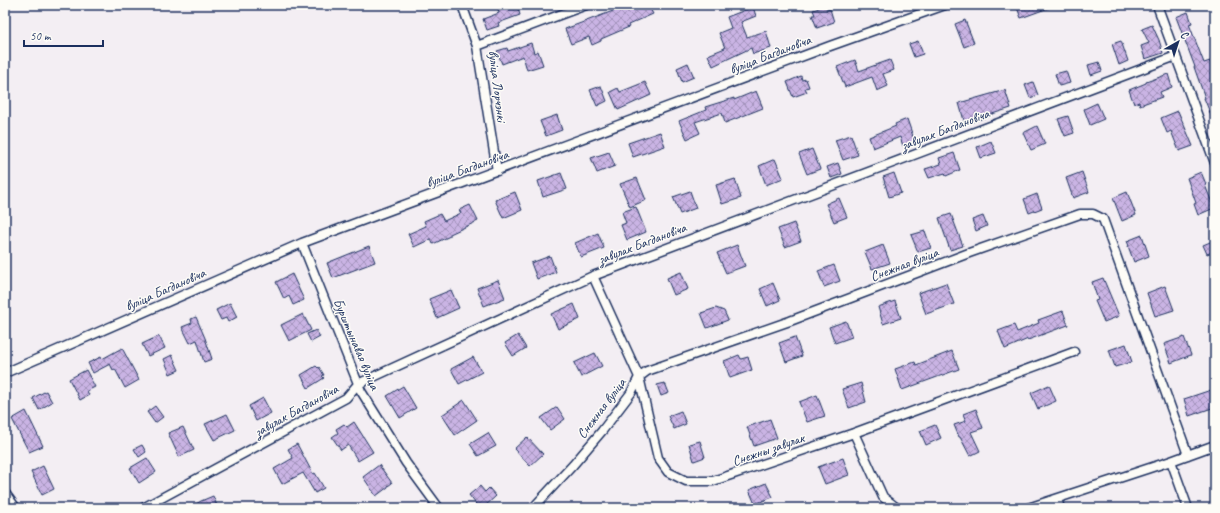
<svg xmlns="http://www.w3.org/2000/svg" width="1220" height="513" font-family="Caveat,sans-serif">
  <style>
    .building { fill: url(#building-cross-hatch); stroke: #1b2f5e }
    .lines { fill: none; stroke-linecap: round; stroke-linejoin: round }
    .street-casing { stroke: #1b2f5e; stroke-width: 11 }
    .street { stroke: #fdfcf7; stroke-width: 8 }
    .labels { text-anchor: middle; stroke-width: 3; stroke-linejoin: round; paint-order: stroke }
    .street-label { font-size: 14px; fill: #1b2f5e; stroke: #fdfcf7 }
  </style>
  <defs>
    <pattern id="building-cross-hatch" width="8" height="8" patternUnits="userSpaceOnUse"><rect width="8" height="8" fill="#cab4e4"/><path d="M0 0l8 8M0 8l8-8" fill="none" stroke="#a393bc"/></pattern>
  </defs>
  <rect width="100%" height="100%" fill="#f3eef3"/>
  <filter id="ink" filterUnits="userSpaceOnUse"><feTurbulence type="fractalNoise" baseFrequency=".025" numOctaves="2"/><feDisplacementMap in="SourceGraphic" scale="8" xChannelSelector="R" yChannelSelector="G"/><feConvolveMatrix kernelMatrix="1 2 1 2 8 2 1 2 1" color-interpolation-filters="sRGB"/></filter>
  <g filter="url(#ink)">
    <path class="building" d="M510 5H517L520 15 498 23 499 26 487 30 483 19 499 13 498 9Z
      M629 5H643L645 9 649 7 653 14 628 25 629 27 601 39V41L592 45 589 37 571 44 565 29Z
      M1016 5H1053L1054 6 1021 18Z
      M825 6 827 10 830 9 834 22 817 28 812 15H815L813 10Z
      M753 7 756 16 741 22 747 37 766 31 771 48 753 54 751 48 713 66 708 55 725 48 719 33 731 28 727 17Z
      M1188 12 1192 23 1189 24 1204 63 1210 61 1215 75V125L1204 98H1205L1194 67H1195L1176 17Z
      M965 20 974 43 964 47 955 24Z
      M1152 25 1159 40 1163 53 1145 59 1141 46 1149 43 1142 29Z
      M918 41 923 54 914 57 909 44Z
      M1121 41 1128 61 1119 65 1112 44Z
      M531 43 534 53 538 51 543 65 527 70 523 56 502 64 497 51 507 48 508 51Z
      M855 60 859 71 890 60 894 70 883 74 888 86 877 91 872 77 845 87 837 67Z
      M1099 62 1102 71 1091 75 1088 65Z
      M688 63 694 77 682 82 677 68Z
      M1066 71 1070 83 1059 86 1055 74Z
      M1168 74 1172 87 1160 92 1162 97 1140 105 1139 102 1134 104 1129 90 1146 83V82Z
      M801 76 802 80 806 79 809 87 805 88 807 92 793 97 787 82Z
      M645 82 651 95 618 110 610 92 618 88 620 92Z
      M1033 82 1038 95 1030 98 1025 85Z
      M601 86 607 101 597 106 590 90Z
      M1005 90 1011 108 989 115 990 116 965 124 959 103Z
      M756 91 763 108 725 123 722 113 695 122 700 133 687 139 679 121 706 110 705 107 734 98V100Z
      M1097 103 1104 119 1090 125 1084 109Z
      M1178 111 1193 146 1179 151 1171 131 1167 133 1161 118Z
      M557 115 562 130 546 136 540 121Z
      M1068 116 1074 133 1065 136 1058 119Z
      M907 119 915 142 903 146 900 137 873 148 869 137 896 126 895 124Z
      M1037 126 1045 144 1031 150 1023 133Z
      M660 132 665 146 633 157 628 143Z
      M851 135 858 155 843 160 835 140Z
      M991 141 996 153 981 158 977 147Z
      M812 149 820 169 807 174 799 154Z
      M609 152 615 166 597 173 591 158Z
      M954 153 960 170 946 176 945 173 929 178 925 169 941 164 939 158Z
      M775 159 783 178 766 185 759 166Z
      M838 163 842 174 831 178 827 167Z
      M1082 172 1089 192 1073 198 1066 178Z
      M1201 172 1206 184 1205 185 1214 208 1198 215 1194 204 1196 203 1187 178Z
      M561 173 567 189 543 197 538 181Z
      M894 173 901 193 889 197 883 177Z
      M637 178 646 200 630 207 620 184Z
      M735 179 741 198 722 204 716 185Z
      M690 191 696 208 680 214 673 197Z
      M515 192 522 210 503 218 495 200Z
      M1127 192 1136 215 1122 221 1113 198Z
      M1037 194 1042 208 1029 213 1024 199Z
      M839 198 847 217 834 222 826 204Z
      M470 205 478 221 450 234V236L433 244 431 239 414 247 408 234 426 226 424 221 440 214 444 221 461 213 459 210Z
      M636 207 646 232 627 240 621 225 626 223 622 212Z
      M951 214 963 246 950 250 939 218Z
      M983 216 987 226 976 231 972 220Z
      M794 223 801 241 785 247 778 229Z
      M925 231 931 248 918 252 911 235Z
      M598 233 604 248 581 257 575 243Z
      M1142 235 1149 256 1134 262 1128 246H1129L1127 241Z
      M1215 240V251L1207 254 1203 245Z
      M737 245 745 266 726 273 717 253Z
      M883 245 890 263 872 269 865 252Z
      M369 246 375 262 333 278 327 263Z
      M550 256 556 272 537 279 531 263Z
      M834 265 840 281 824 287 818 271Z
      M681 272 688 289 674 295 667 278Z
      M292 274 304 300 293 305 289 296 284 299 276 282Z
      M1103 278 1119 316 1104 322 1095 301 1098 300 1092 282Z
      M498 280 505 298 484 306 477 288Z
      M773 283 780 300 767 306 760 289Z
      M946 283 954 304 926 314 918 293Z
      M1165 286 1174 310 1155 316 1147 293Z
      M451 290 459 308 437 318 429 299Z
      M895 301 901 318 883 324 878 307Z
      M230 303 237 317 228 322 226 318 221 320 216 310Z
      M574 304 580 319 558 329 551 314Z
      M716 308 724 311 728 320 707 328 701 313Z
      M1063 311 1068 325 1028 340V339L1005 349 998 331 1014 325 1017 332 1039 323 1038 320Z
      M303 314 311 330 289 341 281 325Z
      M196 317 205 338 212 359 204 362 197 340 190 343 182 327 192 323 191 319Z
      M846 321 852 337 835 343 829 327Z
      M316 330 320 337 311 342 307 334Z
      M518 335 526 348 513 356 505 343Z
      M159 336 165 348 148 356 142 344Z
      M795 337 802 356 786 362 779 343Z
      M1184 337 1191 355 1171 363 1164 344Z
      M1126 344 1132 362 1115 367 1109 350Z
      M122 348 139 380 125 388 115 369 113 370 110 364 93 373 88 363 101 357 102 359Z
      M952 351 959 369 902 390 895 369 915 362 916 365Z
      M595 353 602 366 581 377 574 363Z
      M172 355 179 370 170 374 164 359Z
      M739 355 741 359 748 357 752 370 730 378 724 361Z
      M473 357 482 372 459 384 451 369Z
      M316 366 318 368 319 367 324 375 322 376 324 378 308 388 301 375Z
      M86 370 95 387 87 391 89 395 80 400 69 379Z
      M665 383 669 393 661 396 657 385Z
      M861 383 866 402 849 408 842 389Z
      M1049 385 1056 401 1038 409 1031 393Z
      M403 386 416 408 400 418 387 396Z
      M1211 390 1213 397 1215 396V407L1189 416 1184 399Z
      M46 391 52 402 39 410 33 398Z
      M817 395 825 416 807 422 799 402Z
      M263 398 271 413 256 421 249 406Z
      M464 400 477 420 455 435 442 415Z
      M155 406 163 417 155 423 147 412Z
      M557 407 565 419 550 430 541 418Z
      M976 409 983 428 971 432 980 451 970 456 960 437H959L954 425 966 421 963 414Z
      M26 411 43 446 29 452 12 419Z
      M681 411 686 424 674 429 668 416Z
      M227 414 235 430 214 440 205 424Z
      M770 419 777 438 754 446 747 427Z
      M354 422 373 452 358 461 348 445 341 450 332 437 338 433 336 429 344 424 347 427Z
      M935 425 941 438 926 445 920 431Z
      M183 427 194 450 179 457 168 433Z
      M488 433 496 446 478 456 470 444Z
      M527 437 543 454 530 466 514 449Z
      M700 441 705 457 694 461 689 444Z
      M297 444 313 474 315 473 324 488 315 493 303 473 282 484 274 469 293 458 288 449Z
      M142 445 146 452 139 457 134 449Z
      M147 458 156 472 139 483 130 468Z
      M843 458 849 475 825 484 818 467Z
      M379 465 392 483 388 486V487L376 496 363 477Z
      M43 466 54 489 42 495 31 472Z
      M766 483 773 497 755 504 749 490Z
      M480 486 485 492 489 488 496 496 483 508H479L469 495Z
      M213 496 218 508H189L201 501Z"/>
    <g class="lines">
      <defs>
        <path id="street" d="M462 5 477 46
          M1157 5 1215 163
          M497 171 477 46 586 5
          M302 243 361 391 406 463 439 508
          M593 276 639 377 658 458 668 472 686 481H713L854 433 1074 352
          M5 373 302 243 830 46 945 5
          M854 433 883 497 897 508
          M1171 461 1188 508
          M5 493 16 508
          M1057 499 1060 508
          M143 508 346 398 358 384 593 276 1176 56
          M533 508 573 465 602 431 631 393 639 377 647 371 790 321 969 253 1080 214H1093L1103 219 1188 455
          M1028 508 1171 461 1215 445"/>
      </defs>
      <use href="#street" class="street-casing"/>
      <use href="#street" class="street"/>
    </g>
  </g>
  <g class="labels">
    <g class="street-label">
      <text transform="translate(770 54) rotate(-21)" y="5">вуліца Багдановіча</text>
      <text transform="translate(498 86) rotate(83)" y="5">вуліца Лорчэнкі</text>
      <text transform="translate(945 129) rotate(-21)" y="5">завулак Багдановіча</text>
      <text transform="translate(467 168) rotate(-20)" y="5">вуліца Багдановіча</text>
      <text transform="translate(642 243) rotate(-21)" y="5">завулак Багдановіча</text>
      <text transform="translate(904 264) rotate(-21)" y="5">Снежная вуліца</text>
      <text transform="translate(165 289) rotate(-24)" y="5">вуліца Багдановіча</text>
      <text transform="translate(357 344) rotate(67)" y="5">Бурштынавая вуліца</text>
      <text transform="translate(601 408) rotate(-53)" y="5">Снежная вуліца</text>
      <text transform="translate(296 410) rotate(-29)" y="5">завулак Багдановіча</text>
      <text transform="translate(768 449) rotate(-19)" y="5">Снежны завулак</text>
    </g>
  </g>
  <rect width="1220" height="513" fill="none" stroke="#fdfcf7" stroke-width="20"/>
  <rect x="10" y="10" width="1200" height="493" fill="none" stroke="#1b2f5e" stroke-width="1.5" filter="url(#ink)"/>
  <g transform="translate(1178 42) rotate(39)" stroke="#fdfcf7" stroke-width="3" paint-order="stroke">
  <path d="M0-3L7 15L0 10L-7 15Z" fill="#1b2f5e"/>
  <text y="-6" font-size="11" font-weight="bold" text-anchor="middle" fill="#1b2f5e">С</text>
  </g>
  <path d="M24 40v6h79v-6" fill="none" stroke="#1b2f5e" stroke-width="2"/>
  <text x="30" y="40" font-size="12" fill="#1b2f5e" stroke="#fdfcf7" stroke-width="3" paint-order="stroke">50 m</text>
</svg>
